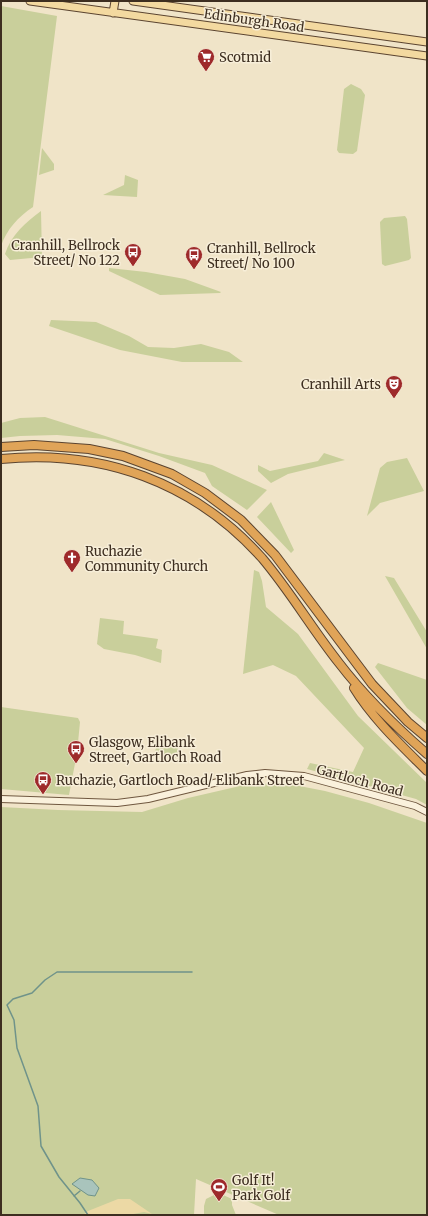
<svg xmlns="http://www.w3.org/2000/svg" width="428" height="1216" font-family="Merriweather,serif">
  <style>
    .green { fill: #c9cf9b }
    .sand { fill: #ecd9a5 }
    .water { fill: #a9c4bc; stroke: #6f938a }
    .lines { fill: none; stroke-linecap: round; stroke-linejoin: round }
    .stream { stroke: #6f938a; stroke-width: 1.5 }
    .secondary-casing { stroke: #6f573f; stroke-width: 8 }
    .primary-casing { stroke: #5b4430; stroke-width: 9 }
    .highway-casing { stroke: #5b4430; stroke-width: 10 }
    .secondary { stroke: #faf1dc; stroke-width: 6 }
    .primary { stroke: #f3d9a0; stroke-width: 7 }
    .highway { stroke: #e0a458; stroke-width: 8 }
    .labels { text-anchor: middle; stroke-width: 3; stroke-linejoin: round; paint-order: stroke }
    .street-label { font-size: 13px; fill: #3d2e20; stroke: #f7eed8 }
    .poi-label { font-size: 13px; fill: #3d2e20; stroke: #f7eed8; text-anchor: start }
  </style>
  <rect width="100%" height="100%" fill="#f0e4c8"/>
  <path class="green" d="M1 6 57 16 33 207C18 217 7 229 1 246Z
    M351 84 361 89 365 95 357 151 353 154 339 153 337 150 344 89Z
    M42 148 54 164V170L39 175Z
    M125 175 138 180 137 197 103 195 124 185Z
    M41 211 42 257 10 260 5 254C11 235 26 222 41 211Z
    M405 216 407 219 411 258 409 260 385 266 382 264 380 222 384 218Z
    M109 268 146 272 185 279 221 292 220 293 160 295 109 271Z
    M51 320 96 322 129 336 148 347 174 348 201 344 229 352 243 362H182L120 350 49 326Z
    M45 417 159 453 212 465 267 490 247 510 212 486 205 473 159 456 105 439 57 435 20 436 1 438V423L20 418Z
    M324 453 345 460 288 474 271 483 258 471V465L270 471 318 461Z
    M407 458 424 491 380 503 367 516 380 468 387 462Z
    M271 502 294 550 291 553 257 517Z
    M254 570 259 572 262 581 266 607 298 634 358 716 427 783V805L416 799 307 769 310 763 353 772 364 748 296 676 273 665 243 674Z
    M385 576 394 578 427 632V649Z
    M100 618 124 621 123 634 158 639 156 648 162 650 161 663 135 655 104 649 97 644Z
    M378 663 427 680V725L407 708 375 667Z
    M1 707 78 718 80 722 77 753 69 795 1 789Z
    M156 744 178 746 177 758 155 756Z
    M284 783 325 791 369 803 427 823V1215H279L196 1179 194 1215H1V807L58 810 142 812 188 798 240 786 258 784Z
    M221 1194 232 1199V1205L236 1215H204V1206L206 1199 214 1195Z"/>
  <path class="sand" d="M118 1199H130L152 1214 144 1212 128 1215H83L88 1211Z"/>
  <path class="water" d="M80 1178 92 1180 99 1188 95 1196 88 1195 72 1184Z"/>
  <g class="lines">
    <path class="stream" d="M74 1196 80 1191
      M88 1215 80 1203 59 1177 41 1146 38 1106 17 1048 14 1020 7 1005 13 999 32 993 45 980 57 972H192"/>
    <defs>
      <path id="secondary" d="M1 799 117 803 148 799 247 775 265 773 304 776 415 806 427 812"/>
      <path id="primary" d="M30 1 427 56
        M133 1 427 42
        M113 13 115 1"/>
      <path id="highway" d="M1 447 34 445 89 449 123 456 172 474 205 493 241 520 275 555 372 684 408 722 427 738
        M1 459C102 449 194 482 262 558 290 591 312 629 339 663 365 697 395 726 427 754
        M354 688C373 719 401 745 427 771"/>
    </defs>
    <use href="#secondary" class="secondary-casing"/>
    <use href="#primary" class="primary-casing"/>
    <use href="#highway" class="highway-casing"/>
    <use href="#secondary" class="secondary"/>
    <use href="#primary" class="primary"/>
    <use href="#highway" class="highway"/>
  </g>
  <defs>
    <symbol id="supermarket-pin" viewBox="-11 -11 22 30"><path d="M0 17L-7.5 6A9.5 9.5 0 1 1 7.5 6Z" fill="#9e2a2b" stroke="#f7eed8"/><path d="M-6-5.5h2.5l.6 2H6L4.5 2H-2.5L-4.4-4H-6ZM-1.5 3.2a1.3 1.3 0 1 0 .1 0ZM3 3.2a1.3 1.3 0 1 0 .1 0Z" fill="#fff"/></symbol>
    <symbol id="bus-pin" viewBox="-11 -11 22 30"><path d="M0 17L-7.5 6A9.5 9.5 0 1 1 7.5 6Z" fill="#9e2a2b" stroke="#f7eed8"/><path d="M-5-6H5V4H4V6H2V4H-2V6H-4V4H-5ZM-3.5-4V0h7V-4ZM-3.5 1.2v1.5H-2V1.2ZM2 1.2v1.5H3.5V1.2Z" fill="#fff"/></symbol>
    <symbol id="theatre-pin" viewBox="-11 -11 22 30"><path d="M0 17L-7.5 6A9.5 9.5 0 1 1 7.5 6Z" fill="#9e2a2b" stroke="#f7eed8"/><path d="M-5-5.5Q0-4 5-5.5V0Q5 5 0 6Q-5 5-5 0ZM-3.3-2.5H-1v1.5H-3.3ZM1-2.5H3.3v1.5H1ZM-2.8 1Q0 5.5 2.8 1Z" fill="#fff"/></symbol>
    <symbol id="church-pin" viewBox="-11 -11 22 30"><path d="M0 17L-7.5 6A9.5 9.5 0 1 1 7.5 6Z" fill="#9e2a2b" stroke="#f7eed8"/><path d="M-1.2-6h2.4v3.5h3.3v2.4h-3.3V6h-2.4V-.1h-3.3v-2.4h3.3Z" fill="#fff"/></symbol>
    <symbol id="stadium-pin" viewBox="-11 -11 22 30"><path d="M0 17L-7.5 6A9.5 9.5 0 1 1 7.5 6Z" fill="#9e2a2b" stroke="#f7eed8"/><path d="M0-5a6.5 5 0 1 0 0 10a6.5 5 0 1 0 0-10ZM-3.5-1.8h7v3.6h-7Z" fill="#fff"/></symbol>
  </defs>
  <g fill-rule="evenodd">
    <use href="#supermarket-pin" x="196" y="47" width="20" height="27"/>
    <use href="#bus-pin" x="123" y="242" width="20" height="27"/>
    <use href="#bus-pin" x="184" y="245" width="20" height="27"/>
    <use href="#theatre-pin" x="384" y="374" width="20" height="27"/>
    <use href="#church-pin" x="62" y="548" width="20" height="27"/>
    <use href="#bus-pin" x="66" y="739" width="20" height="27"/>
    <use href="#bus-pin" x="33" y="770" width="20" height="27"/>
    <use href="#stadium-pin" x="209" y="1177" width="20" height="27"/>
  </g>
  <g class="labels">
    <g class="street-label">
      <text transform="translate(254 20) rotate(8)" y="5">Edinburgh Road</text>
      <text transform="translate(360 780) rotate(15)" y="5">Gartloch Road</text>
    </g>
    <g class="poi-label">
      <text x="219" y="62">Scotmid</text>
      <text x="120" y="250" text-anchor="end">Cranhill, Bellrock<tspan x="120" dy="15">Street/ No 122</tspan></text>
      <text x="207" y="253">Cranhill, Bellrock<tspan x="207" dy="15">Street/ No 100</tspan></text>
      <text x="381" y="389" text-anchor="end">Cranhill Arts</text>
      <text x="85" y="556">Ruchazie<tspan x="85" dy="15">Community Church</tspan></text>
      <text x="89" y="747">Glasgow, Elibank<tspan x="89" dy="15">Street, Gartloch Road</tspan></text>
      <text x="56" y="785">Ruchazie, Gartloch Road/ Elibank Street</text>
      <text x="232" y="1185">Golf It!<tspan x="232" dy="15">Park Golf</tspan></text>
    </g>
  </g>
  <rect width="428" height="1216" fill="none" stroke="#3d2e20" stroke-width="4"/>
</svg>
